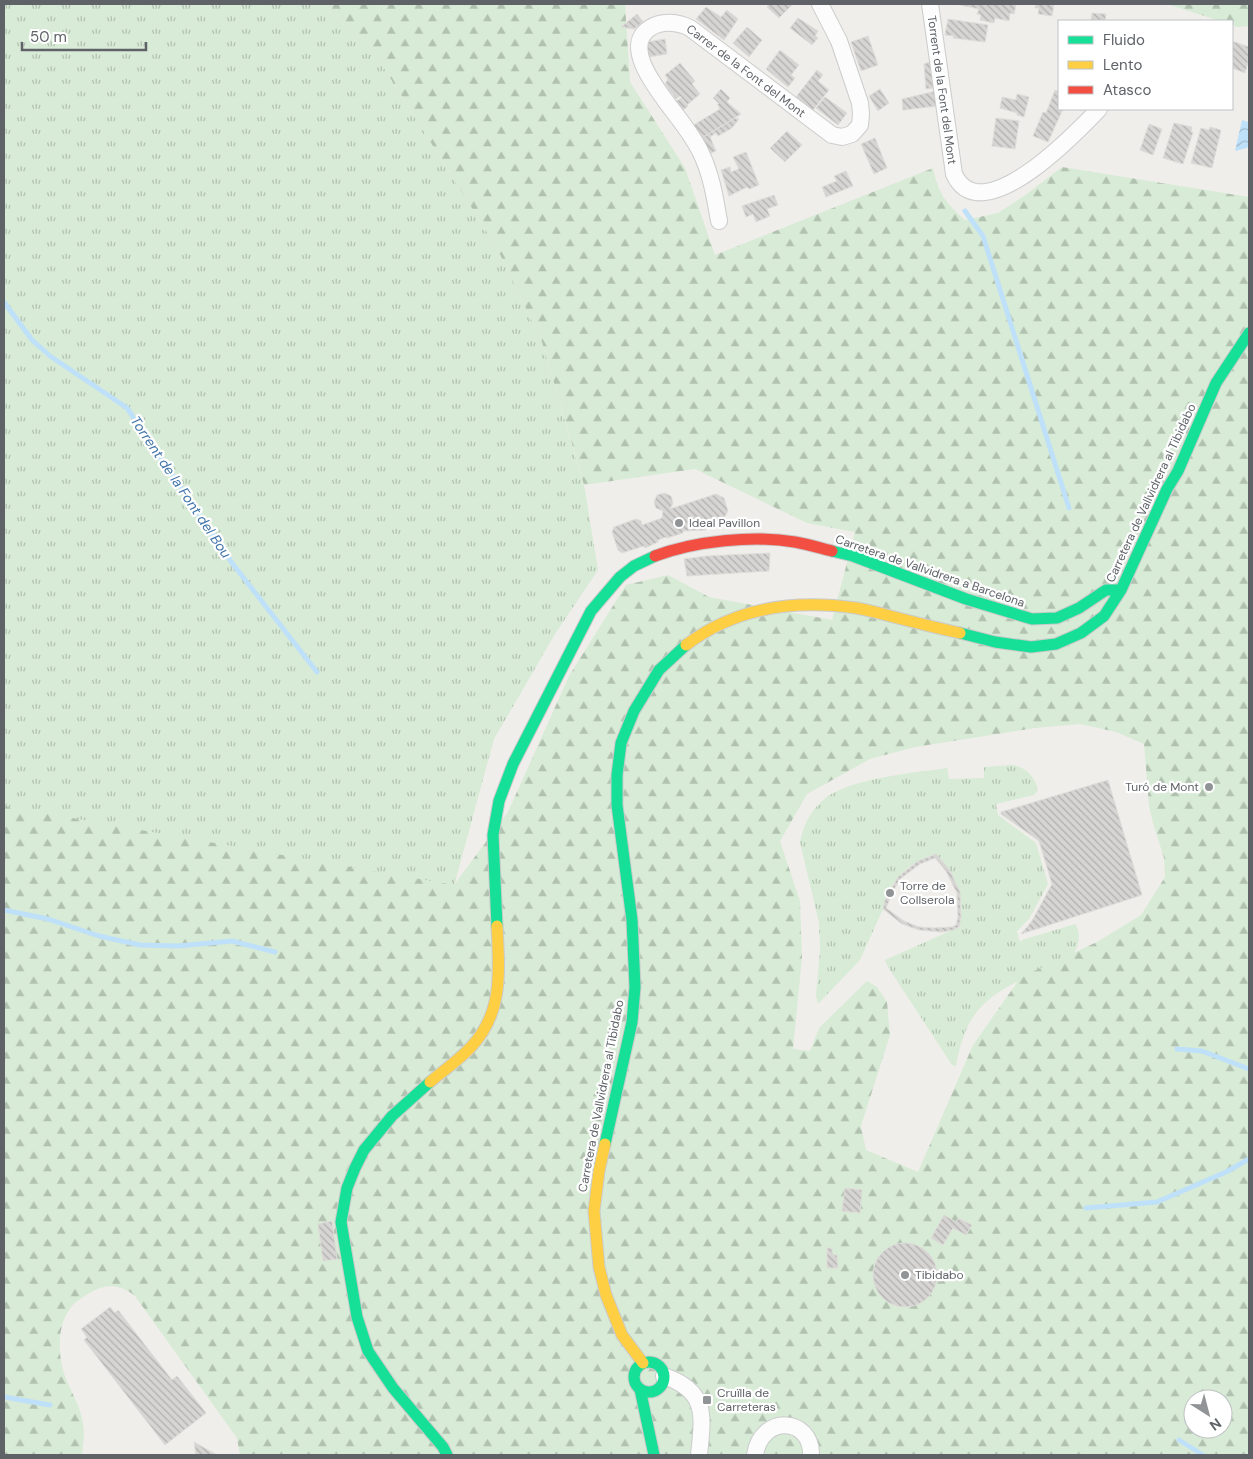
<svg xmlns="http://www.w3.org/2000/svg" width="1253" height="1459" font-family="'DM Sans',sans-serif">
  <style>
    .grass { fill: url(#grass-tufts) }
    .forest { fill: url(#forest-firs); fill-rule: evenodd }
    .water { fill: url(#water-waves) }
    .lines { fill: none; stroke-linecap: round; stroke-linejoin: round }
    .stream { stroke: #bfe0f9; stroke-width: 5 }
    .building { fill: url(#building-back-hatch); stroke: #deddd9; fill-rule: evenodd }
    .street-casing { stroke: #cbcccc; stroke-width: 18 }
    .fast-casing { stroke: #cacacb; stroke-width: 13 }
    .slow-casing { stroke: #cacacb; stroke-width: 13 }
    .jam-casing { stroke: #cacacb; stroke-width: 13 }
    .street { stroke: #fdfcfc; stroke-width: 16 }
    .fast { stroke: #16e098; stroke-width: 11 }
    .slow { stroke: #ffcf43; stroke-width: 11 }
    .jam { stroke: #f24e42; stroke-width: 11 }
    .poi-dot { fill: #919496; stroke: #fff; stroke-width: 2 }
    .labels { text-anchor: middle; stroke-width: 4.5; stroke-linejoin: round; paint-order: stroke }
    .street-label { font-size: 12px; fill: #5f6368; stroke: #fff }
    .poi-label { font-size: 12px; fill: #5f6368; stroke: #fff; text-anchor: start }
    .water-label { font-size: 14px; font-style: italic; fill: #4174aa; stroke: #fff }
  </style>
  <defs>
    <pattern id="grass-tufts" width="24" height="20" patternUnits="userSpaceOnUse" patternTransform="scale(1.25)"><rect width="24" height="20" fill="#d8ebd6"/><path d="M3 7l-1-3M5 7V3M7 7l1-3M15 17l-1-3M17 17v-4M19 17l1-3" fill="none" stroke="#b2c2b1"/></pattern>
    <pattern id="forest-firs" width="22" height="20" patternUnits="userSpaceOnUse" patternTransform="scale(1.25)"><rect width="22" height="20" fill="#d8ebd6"/><path d="M5 1l3.5 6h-7zM16 11l3.5 6h-7z" fill="#b2c2b1"/></pattern>
    <pattern id="water-waves" width="16" height="10" patternUnits="userSpaceOnUse" patternTransform="scale(1.25)"><rect width="16" height="10" fill="#bfe0f9"/><path d="M0 5q4-4 8 0t8 0" fill="none" stroke="#9eb9cd"/></pattern>
    <pattern id="building-back-hatch" width="6" height="6" patternUnits="userSpaceOnUse" patternTransform="scale(1.25)"><rect width="6" height="6" fill="#d6d5d3"/><path d="M-1 5l2 2M0 0l6 6M5-1l2 2" fill="none" stroke="#b1b0af"/></pattern>
  </defs>
  <rect width="100%" height="100%" fill="#efeeea"/>
  <path class="grass" d="M4 4H320L369 44 497 248 542 342 585 490 598 570 555 634 494 739 454 886 4 809Z
    M1012 765C1024 766 1036 777 1038 790L1034 795 996 804 998 815 1036 843 1048 884 1029 919 1017 931 1019 940 1021 942 1022 940 1075 924C1082 932 1079 949 1071 956 1067 960 1057 963 1051 966 1028 977 1003 986 984 1004 967 1019 960 1044 956 1066L952 1065 888 967 885 960 959 927C966 899 956 875 936 854 909 861 889 881 883 909L860 960 818 1004 816 996 820 950 819 923 800 842C803 827 809 813 821 802 845 778 914 773 947 768L949 779 984 778V767Z"/>
  <path class="forest" d="M320 4H625L630 82 685 168 715 255 933 168C939 195 945 202 965 220L998 213 1024 196 1062 167 1249 197V1455H240L237 1438 135 1296C122 1285 108 1283 93 1291 84 1296 74 1302 69 1310 56 1329 58 1361 67 1381 73 1396 81 1408 83 1424 85 1435 83 1445 82 1455H4V806L454 885 508 812 569 676 626 585 668 575 709 597 832 620 855 532 807 523 695 469 584 485 542 342 497 248 369 44ZM1081 724 1116 732 1144 744 1149 806 1153 823 1164 858 1165 877 1141 915 1097 942 1021 977 973 1045 918 1172 866 1150 861 1126 890 1035 887 1002 877 987 867 981 819 1028 810 1051 793 1049 802 957 800 901 780 841 807 794 870 759 915 747 1035 728ZM1193 1399H1223V1429H1193Z
    M1167 4H1249V26L1237 27 1232 25V21H1220Z"/>
  <path class="water" d="M1242 120 1249 122V145L1247 148 1235 151Z"/>
  <g class="lines">
    <path class="stream" d="M965 211 983 236 1069 508
      M4 302 32 340 50 356 127 408 232 563 317 672
      M4 910 48 919 99 936 140 945 178 946 232 941 275 952
      M1177 1049 1202 1051 1249 1069
      M1086 1208 1157 1202 1226 1172 1249 1159
      M4 1397 50 1405
      M1179 1440 1203 1455"/>
  </g>
  <path class="building" d="M769 4H793L779 18 767 7Z
    M956 4H1008L1016 5 1014 14 1010 13 1009 21 995 18 994 23 980 20 981 15 977 14 979 9Z
    M1036 4H1054L1052 16 1038 14 1039 8H1035Z
    M706 7 721 17 727 10 738 19 724 40 696 19Z
    M1092 13 1106 14 1105 21H1091Z
    M637 14 643 22 634 29 621 27Z
    M798 18 818 31 815 36 818 38 812 45 790 28Z
    M948 19 988 25 985 42 953 38 954 36 945 35Z
    M747 27 762 40 749 57 733 43Z
    M868 36 878 65 861 71 851 42Z
    M665 39 667 54 648 57 647 42Z
    M1232 41 1249 47V59L1245 73 1232 68Z
    M780 50 799 65 791 75 795 78 788 87 766 69Z
    M932 61 935 88 926 89 924 64Z
    M680 63 695 81 692 84 700 94 687 105 680 96 676 99 665 84 668 79 665 75Z
    M817 70 823 75 818 81 829 90 813 110 796 97Z
    M721 89 730 98 727 102 741 114 700 139 692 126 720 109 717 104H719L713 98Z
    M880 89 889 103 878 111 869 96Z
    M1055 90 1059 92V109H1063L1048 142 1033 136 1043 112 1046 113Z
    M936 91 938 106 903 110 902 99Z
    M1017 94 1029 97 1024 117 1017 115V113L1000 108 1002 97 1016 100Z
    M825 97 847 113 838 125 816 108Z
    M681 98 688 106 682 111 675 102Z
    M735 118 739 119 732 128 718 136 716 133 710 137 716 151 709 154 700 139Z
    M996 118 1019 121 1015 149 992 146Z
    M1174 123 1192 127 1191 132H1193L1183 164 1163 158Z
    M1149 124 1162 129 1153 155 1140 150Z
    M1210 127 1221 130 1212 168 1191 163 1201 128 1209 130Z
    M787 131 802 145 785 162 770 148Z
    M875 138 887 168 874 174 861 144Z
    M746 152 759 185 749 189 747 187 729 196 721 170 730 167 731 172 739 169 733 157Z
    M846 171 853 186 826 197 822 187 837 181 834 176Z
    M774 195 778 205 767 209 770 216 756 222 753 214 746 217 742 206Z
    M664 493 671 496 673 503 670 509 716 494 724 498 728 511 724 518 704 524 706 530 683 531V533L667 538 666 537 658 540V542L645 548 644 546 622 553 618 550 612 532 614 527 636 519 641 521 642 525 662 518 663 511 656 508 654 502 657 495Z
    M770 553 769 571 687 576 684 559 707 556Z
    M1108 780 1142 895 1021 934 1032 921 1052 884 1039 841 1001 814V812Z
    M936 854 949 869 960 892 961 917 959 927 953 930 942 932 919 930 902 924 883 909 885 900 898 877 918 861ZM935 858 946 871 957 893 958 917 956 925 952 927 934 928 919 927 904 921 886 908 892 893 900 879 920 864Z
    M845 1188 862 1190 860 1213 842 1211Z
    M944 1215 956 1222 958 1218 972 1225 966 1235 953 1228 943 1245 931 1238Z
    M332 1221 337 1259 323 1261 318 1224Z
    M873 1275a32 32 0 1 1 64 0a32 32 0 1 1-64 0Z
    M827 1248H832V1255H837L838 1268H827Z
    M110 1307 115 1313 118 1310 172 1380 177 1376 206 1413 165 1445 84 1340 87 1337 81 1329Z
    M194 1442 217 1455H196Z"/>
  <g class="lines">
    <defs>
      <path id="street" d="M930 4 954 174C981 233 1076 133 1099 109
        M719 221C715 197 711 173 700 151 692 135 681 121 670 107 658 90 621 46 650 28 662 20 678 22 690 28L832 135 842 137 852 134 860 125 861 114 860 103 839 41 820 4
        M664 1376C708 1391 703 1416 699 1455
        M755 1455C761 1414 812 1417 811 1455"/>
      <path id="fast" d="M832 551 853 556 966 599 1032 619 1057 618 1079 608 1106 590H1121
        M960 633 995 642 1031 647 1056 644 1081 633 1104 616 1121 590 1167 489 1178 471 1216 383 1249 333
        M497 926 493 835 499 801 513 764 591 611 620 577 634 566 655 556
        M430 1082 392 1116 364 1150 355 1168 347 1188 341 1222 357 1317 368 1351 393 1388 443 1447 447 1455
        M605 1144 632 1022 635 987 632 920 617 805V775L621 743 634 711 659 670 686 645
        M634 1377a15 15 0 1 1 30 0a15 15 0 1 1-30 0Z
        M640 1389 654 1455"/>
      <path id="slow" d="M686 645C736 607 794 599 856 608 868 610 879 613 890 616 913 622 937 628 960 633
        M430 1082C443 1071 459 1060 471 1047 504 1012 499 970 497 926
        M605 1144 599 1171 594 1211 599 1267 606 1295 622 1335 643 1363"/>
      <path id="jam" d="M655 556C695 541 753 535 795 542 807 544 820 548 832 551"/>
    </defs>
    <use href="#street" class="street-casing"/>
    <use href="#fast" class="fast-casing"/>
    <use href="#slow" class="slow-casing"/>
    <use href="#jam" class="jam-casing"/>
    <use href="#street" class="street"/>
    <use href="#fast" class="fast"/>
    <use href="#slow" class="slow"/>
    <use href="#jam" class="jam"/>
  </g>
  <g class="poi-dot">
    <circle cx="679" cy="523" r="5"/>
    <circle cx="1209" cy="787" r="5"/>
    <circle cx="890" cy="893" r="5"/>
    <circle cx="905" cy="1275" r="5"/>
    <rect x="702" y="1395" width="10" height="10" rx="2.5"/>
  </g>
  <g class="labels">
    <g class="street-label">
      <text transform="translate(746 71) rotate(37)" y="4">Carrer de la Font del Mont</text>
      <text transform="translate(942 90) rotate(82)" y="4">Torrent de la Font del Mont</text>
      <text transform="translate(1151 493) rotate(-65)" y="4">Carretera de Vallvidrera al Tibidabo</text>
      <text transform="translate(930 571) rotate(19)" y="4">Carretera de Vallvidrera a Barcelona</text>
      <text transform="translate(601 1096) rotate(-79)" y="4">Carretera de Vallvidrera al Tibidabo</text>
    </g>
    <g class="poi-label">
      <text x="689" y="527">Ideal Pavillon</text>
      <text x="1199" y="791" text-anchor="end">Turó de Mont</text>
      <text x="900" y="890">Torre de<tspan x="900" dy="14">Collserola</tspan></text>
      <text x="915" y="1279">Tibidabo</text>
      <text x="717" y="1397">Cruïlla de<tspan x="717" dy="14">Carreteras</tspan></text>
    </g>
    <g class="water-label">
      <text transform="translate(181 487) rotate(56)" y="5">Torrent de la Font del Bou</text>
    </g>
  </g>
  <rect width="1253" height="1459" fill="none" stroke="#5f6368" stroke-width="10"/>
  <rect x="1058" y="20" width="175" height="90" fill="#ffffff" stroke="#bfc1c3"/>
  <rect x="1068" y="36" width="25" height="8" fill="#16e098" stroke="#bfc1c3"/>
  <text x="1103" y="45" font-size="15" fill="#5f6368">Fluido</text>
  <rect x="1068" y="61" width="25" height="8" fill="#ffcf43" stroke="#bfc1c3"/>
  <text x="1103" y="70" font-size="15" fill="#5f6368">Lento</text>
  <rect x="1068" y="86" width="25" height="8" fill="#f24e42" stroke="#bfc1c3"/>
  <text x="1103" y="95" font-size="15" fill="#5f6368">Atasco</text>
  <g transform="translate(1208 1414) rotate(144)"><circle r="24" fill="#ffffff" stroke="#bfc1c3"/>
  <path d="M0-4L9 19L0 12L-9 19Z" fill="#919496"/>
  <text y="-8" font-size="14" font-weight="bold" text-anchor="middle" fill="#5f6368">N</text>
  </g>
  <path d="M22 42v8h124v-8" fill="none" stroke="#5f6368" stroke-width="2.5"/>
  <text x="30" y="42" font-size="15" fill="#5f6368" stroke="#ffffff" stroke-width="4" paint-order="stroke">50 m</text>
</svg>
